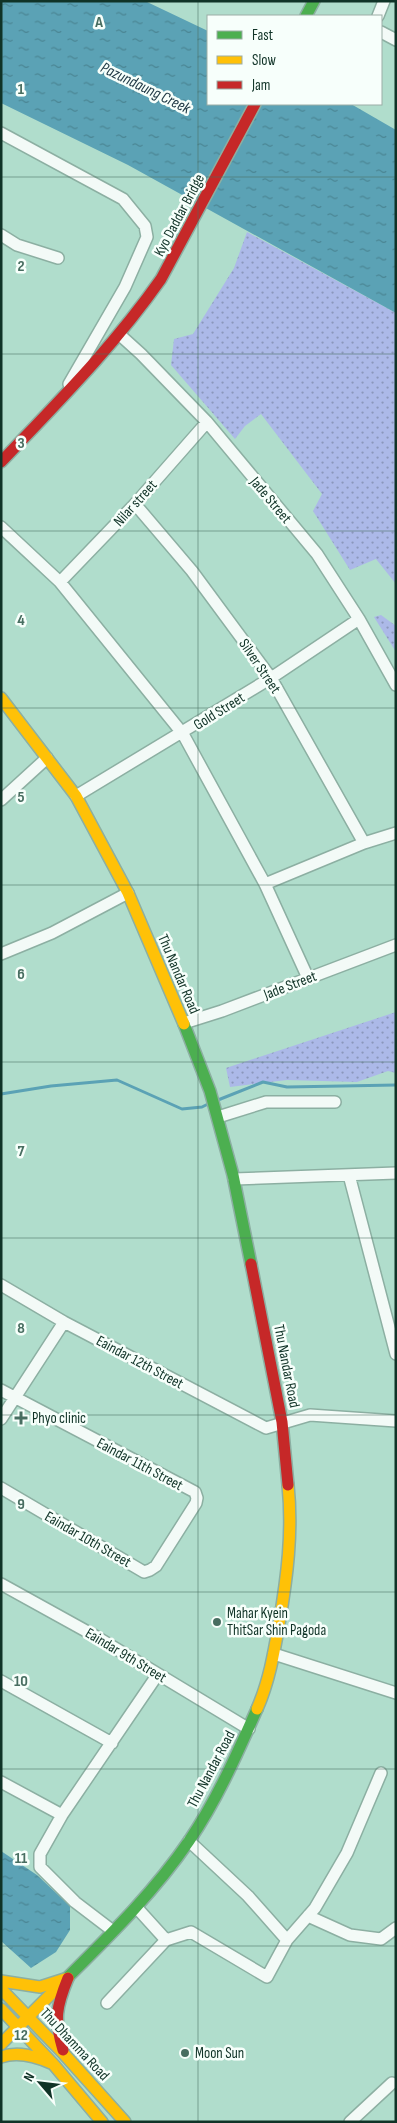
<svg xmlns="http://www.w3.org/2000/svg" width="397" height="2123" font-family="'Sofia Sans Condensed',sans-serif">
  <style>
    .grass { fill: url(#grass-dots) }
    .water { fill: url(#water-ripples) }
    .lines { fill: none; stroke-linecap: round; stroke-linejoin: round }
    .stream { stroke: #5ba2b5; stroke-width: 3 }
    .street-casing { stroke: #8cafa2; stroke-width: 14 }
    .fast-casing { stroke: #8cafa2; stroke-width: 14 }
    .slow-casing { stroke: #8cafa2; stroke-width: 14 }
    .jam-casing { stroke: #8cafa2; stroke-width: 14 }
    .street { stroke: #f3faf7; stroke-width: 11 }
    .fast { stroke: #4caf50; stroke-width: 11 }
    .slow { stroke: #ffc107; stroke-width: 11 }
    .jam { stroke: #c62828; stroke-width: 11 }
    .grid { fill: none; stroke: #486e61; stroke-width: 1; stroke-opacity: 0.55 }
    .poi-dot { fill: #486e61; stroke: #f7fffb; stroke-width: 2 }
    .labels { text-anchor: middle; stroke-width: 5; stroke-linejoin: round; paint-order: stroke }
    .street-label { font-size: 15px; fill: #103327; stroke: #f7fffb }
    .poi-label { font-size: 15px; fill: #103327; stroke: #f7fffb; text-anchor: start }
    .water-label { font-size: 16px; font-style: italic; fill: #213a46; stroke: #f7fffb }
    .grid-label { font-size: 16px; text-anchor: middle; font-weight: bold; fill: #486e61; stroke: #f7fffb; stroke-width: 5; stroke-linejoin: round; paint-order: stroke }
  </style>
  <defs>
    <pattern id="grass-dots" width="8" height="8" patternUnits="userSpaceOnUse" patternTransform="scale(1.25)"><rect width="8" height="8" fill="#acb9e8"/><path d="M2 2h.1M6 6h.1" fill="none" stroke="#8b97bc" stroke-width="1.8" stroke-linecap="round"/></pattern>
    <pattern id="water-ripples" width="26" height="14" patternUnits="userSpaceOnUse" patternTransform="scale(1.25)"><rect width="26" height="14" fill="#5ba2b5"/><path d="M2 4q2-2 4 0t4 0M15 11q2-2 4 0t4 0" fill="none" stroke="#4a8593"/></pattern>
  </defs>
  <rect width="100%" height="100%" fill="#b0ddcc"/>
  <path class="grass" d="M247 232 396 313V584L376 559 350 570 313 511 322 494 261 414 245 426 235 439 171 365 174 339 193 334 234 268Z
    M381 615 396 626V652L374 617Z
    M396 1012V1073L388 1071 357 1082 287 1080 230 1087 226 1068Z"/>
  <path class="water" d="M1 1H145L208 31V104H351L396 130V313L128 165 1 103Z
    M1 1851 37 1875 70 1906V1930L56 1952 31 1968 1 1941Z"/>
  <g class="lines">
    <path class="stream" d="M1 1094 51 1086 117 1080 182 1109 202 1107 208 1104
      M218 1100 263 1082 287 1087 396 1085"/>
    <defs>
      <path id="street" d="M378 16 384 1
        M381 32 396 40
        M1 133 123 199 145 226 147 237 125 287 69 384
        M1 235 17 245 58 258
        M120 335 141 354 207 422 317 554 359 619 396 685
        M135 504 192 571 271 678 364 843
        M1 527 60 582 183 734 265 884 308 978
        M60 582 135 504 207 422
        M76 796 271 678 359 619
        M1 800 47 758
        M265 884 364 843 396 833
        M1 954 52 933 128 893
        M184 1023 222 1011 396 945
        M218 1117 266 1102H335
        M349 1175 396 1354
        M234 1179 396 1173
        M1 1285 64 1322 266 1428 310 1415 396 1421
        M1 1390 195 1492 197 1498 196 1503 156 1566 150 1570 144 1572 1 1488
        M1 1419 64 1322
        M1 1584 95 1636 249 1729
        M274 1654 396 1693
        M1 1681 112 1743
        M1 1782 62 1815
        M189 1841 248 1896 287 1940
        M137 1908 166 1940
        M308 1916 350 1935 381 1939 396 1928
        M113 1931 75 1902 40 1867V1854L62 1815 158 1674
        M107 2003 166 1940 191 1932 267 1977 287 1940 315 1908 347 1853 381 1773
        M350 2122 392 2083"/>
      <path id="fast" d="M306 16 314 1
        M184 1024 210 1091 233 1175 251 1264
        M59 1986C105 1940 152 1895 189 1841 217 1800 237 1754 257 1709"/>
      <path id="slow" d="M1 698 76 796 128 893 184 1024
        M257 1709C269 1682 274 1653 279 1624 287 1578 293 1532 288 1485
        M1 1981 40 1987 68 1978
        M1 1989 64 2054 125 2122
        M1 2009 54 2065 102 2122
        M1 2044 59 1986
        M1 2057C18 2051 35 2056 51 2063"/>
      <path id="jam" d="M1 462C57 403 114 346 161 279L255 104
        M251 1264 282 1422 288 1485
        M63 2050C54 2020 56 2007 68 1978"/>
    </defs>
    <use href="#street" class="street-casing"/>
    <use href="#fast" class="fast-casing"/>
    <use href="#slow" class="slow-casing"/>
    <use href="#jam" class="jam-casing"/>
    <use href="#street" class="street"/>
    <use href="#fast" class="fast"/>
    <use href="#slow" class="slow"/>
    <use href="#jam" class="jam"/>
  </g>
  <path class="grid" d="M198 1V2122M1 177H396M1 354H396M1 531H396M1 708H396M1 885H396M1 1062H396M1 1238H396M1 1415H396M1 1592H396M1 1769H396M1 1946H396"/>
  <g class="poi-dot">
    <path d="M18.5 1410.5h5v5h5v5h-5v5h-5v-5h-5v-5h5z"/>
    <circle cx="217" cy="1622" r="5"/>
    <circle cx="185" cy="2053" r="5"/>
  </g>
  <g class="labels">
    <g class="street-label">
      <text transform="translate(179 215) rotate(-62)" y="5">Kyo Daddar Bridge</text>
      <text transform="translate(271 500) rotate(50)" y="5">Jade Street</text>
      <text transform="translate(135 503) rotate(-48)" y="5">Nilar street</text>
      <text transform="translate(260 666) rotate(56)" y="5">Silver Street</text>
      <text transform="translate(219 711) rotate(-32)" y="5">Gold Street</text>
      <text transform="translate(179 974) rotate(67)" y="5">Thu Nandar Road</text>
      <text transform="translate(290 985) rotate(-21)" y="5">Jade Street</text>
      <text transform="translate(140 1362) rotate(28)" y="5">Eaindar 12th Street</text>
      <text transform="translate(287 1366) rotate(79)" y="5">Thu Nandar Road</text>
      <text transform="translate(140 1464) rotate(28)" y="5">Eaindar 11th Street</text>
      <text transform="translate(88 1539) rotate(30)" y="5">Eaindar 10th Street</text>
      <text transform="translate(126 1655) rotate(31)" y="5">Eaindar 9th Street</text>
      <text transform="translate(211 1769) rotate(-62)" y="5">Thu Nandar Road</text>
      <text transform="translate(75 2044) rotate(47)" y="5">Thu Dhamma Road</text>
    </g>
    <g class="poi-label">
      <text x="32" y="1423">Phyo clinic</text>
      <text x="227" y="1618">Mahar Kyein<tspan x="227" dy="17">ThitSar Shin Pagoda</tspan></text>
      <text x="195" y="2058">Moon Sun</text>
    </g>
    <g class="water-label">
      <text transform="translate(146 87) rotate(26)" y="6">Pazundaung Creek</text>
    </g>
  </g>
  <g class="grid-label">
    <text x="99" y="27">A</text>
    <text x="21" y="94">1</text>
    <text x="21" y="271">2</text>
    <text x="21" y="448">3</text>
    <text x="21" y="625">4</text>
    <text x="21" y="802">5</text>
    <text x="21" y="979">6</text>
    <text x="21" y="1156">7</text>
    <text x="21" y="1333">8</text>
    <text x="21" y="1509">9</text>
    <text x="21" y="1686">10</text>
    <text x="21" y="1863">11</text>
    <text x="21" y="2040">12</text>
  </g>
  <rect width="397" height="2123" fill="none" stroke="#103327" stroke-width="5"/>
  <rect x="207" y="15" width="175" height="90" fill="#f7fffb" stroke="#9bada6"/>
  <rect x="217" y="31" width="25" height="8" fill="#4caf50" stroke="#9bada6"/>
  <text x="252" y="40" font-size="15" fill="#103327">Fast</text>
  <rect x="217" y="56" width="25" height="8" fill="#ffc107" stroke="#9bada6"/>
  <text x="252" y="65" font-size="15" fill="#103327">Slow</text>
  <rect x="217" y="81" width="25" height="8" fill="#c62828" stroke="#9bada6"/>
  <text x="252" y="90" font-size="15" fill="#103327">Jam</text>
  <g transform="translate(40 2083) rotate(298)" stroke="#f7fffb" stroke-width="4" paint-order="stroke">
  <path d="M0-4L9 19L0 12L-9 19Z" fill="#103327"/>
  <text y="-8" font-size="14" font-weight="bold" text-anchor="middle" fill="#103327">N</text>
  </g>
</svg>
